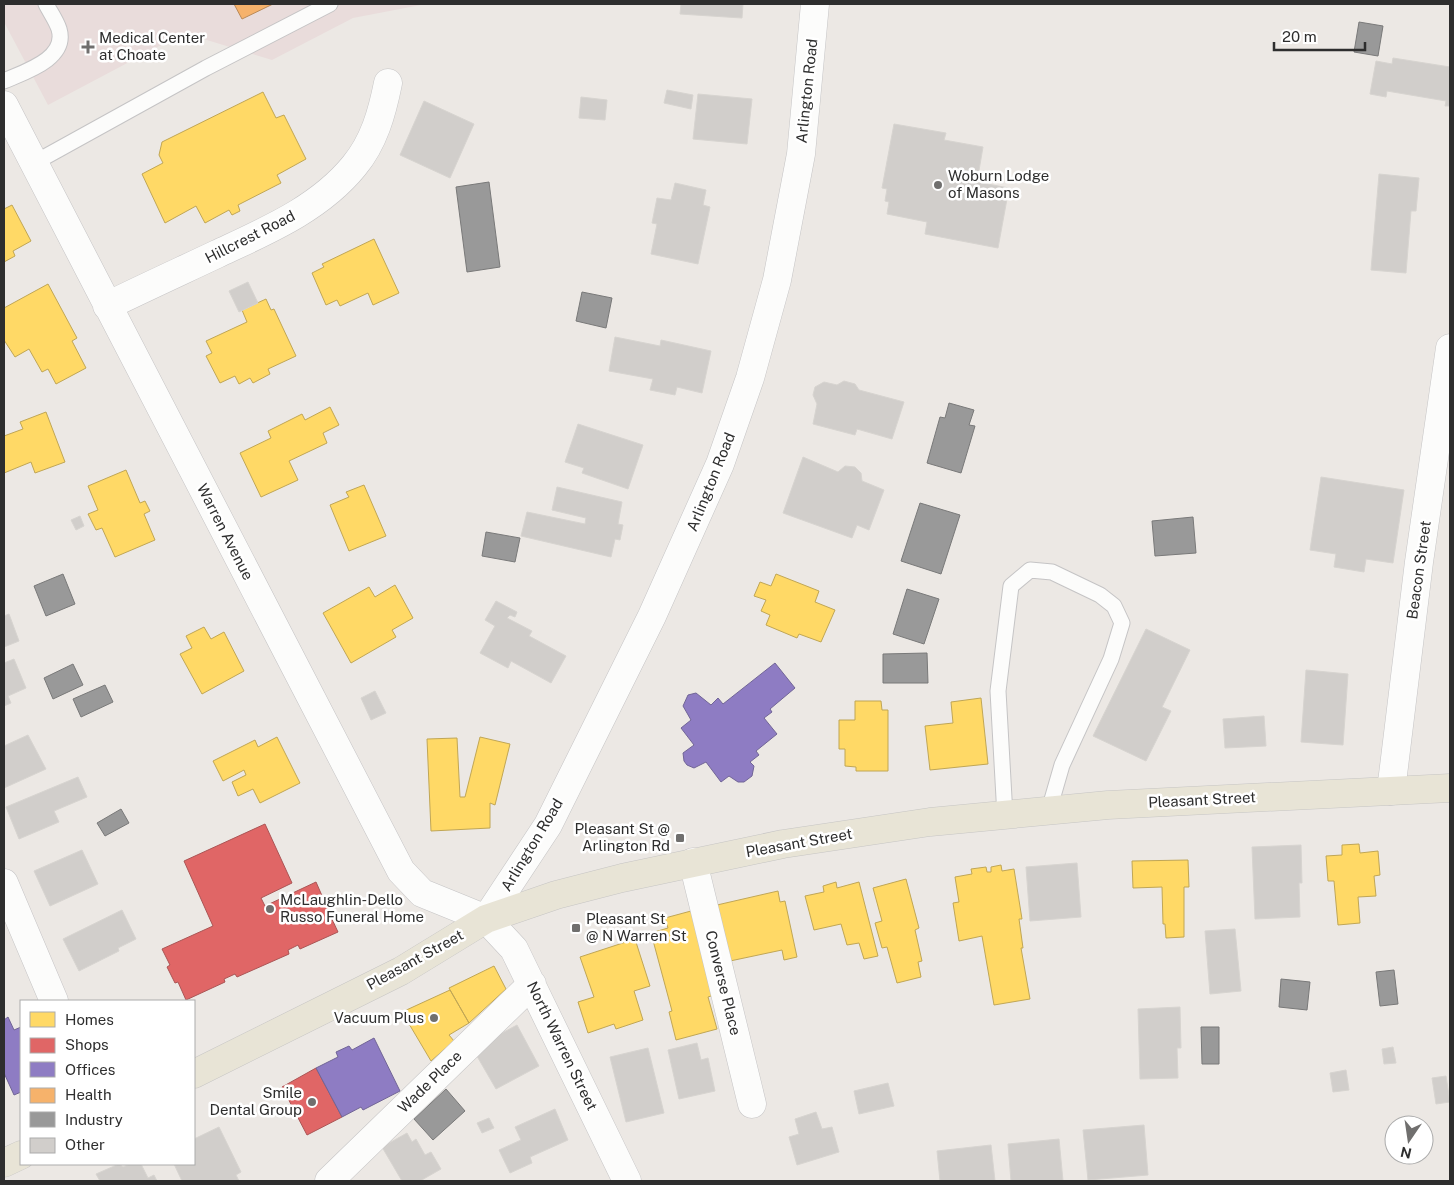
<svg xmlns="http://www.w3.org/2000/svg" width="1454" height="1185" font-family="'Public Sans',sans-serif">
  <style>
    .medical { fill: #e9dcdb }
    .homes { fill: #ffd966; stroke: #c0a655 }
    .shops { fill: #e06666; stroke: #ab5555 }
    .offices { fill: #8e7cc3; stroke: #716596 }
    .health { fill: #f6b26b; stroke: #ba8a59 }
    .industry { fill: #999; stroke: #797979 }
    .building { fill: #d1cecb; stroke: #d7d4d0 }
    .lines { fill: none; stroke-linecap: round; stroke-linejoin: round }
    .service-casing { stroke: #c5c4c5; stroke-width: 17 }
    .minor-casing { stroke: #c5c4c5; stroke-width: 29 }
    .tertiary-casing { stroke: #c5c4c5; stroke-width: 29 }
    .primary-casing { stroke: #c6c5c4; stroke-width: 29 }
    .service { stroke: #fcfcfb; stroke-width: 15 }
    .minor { stroke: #fcfcfb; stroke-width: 28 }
    .tertiary { stroke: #fcfcfb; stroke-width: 28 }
    .primary { stroke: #e8e4d6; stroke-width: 28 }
    .poi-dot { fill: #706f6e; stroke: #fff; stroke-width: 2 }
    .labels { text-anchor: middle; stroke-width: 5; stroke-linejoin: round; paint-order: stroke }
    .poi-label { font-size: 15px; fill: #2e2e2e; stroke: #fff; text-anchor: start }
    .street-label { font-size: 15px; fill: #2e2e2e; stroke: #fff }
  </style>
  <rect width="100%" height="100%" fill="#ece8e4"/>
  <path class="medical" d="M4 4H426L353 18 272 60 184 33 48 105 4 22Z"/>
  <path class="homes" d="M263 92 276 118 284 115 306 159 277 175 281 183 238 205 240 211 232 215 229 210 205 223 196 206 165 223 142 174 163 163 159 155 162 142Z
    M12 205 31 241 13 251 15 256 4 262V209Z
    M374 239 399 293 373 305 368 293 340 306 337 300 326 305 312 273 324 267 322 264Z
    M48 284 77 338 72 341 86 368 56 384 48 369 42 372 29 349 15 357 4 340V308Z
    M266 299 271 310 274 309 296 356 268 369 270 374 253 383 250 378 239 384 235 376 220 383 206 356 212 353 206 341 247 322 242 310Z
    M330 407 339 425 323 433 327 443 289 461 298 480 261 497 240 453 271 438 268 431 302 414 305 420Z
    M46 412 65 462 35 473 31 462 4 473V436L23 429 20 422Z
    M126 470 140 503 145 501 150 511 144 514 155 540 115 557 102 528 96 530 88 514 98 510 88 486Z
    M364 485 386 536 349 551 330 505 349 497 346 492Z
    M776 574 819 591 815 602 835 610 821 642 799 634 797 638 766 625 770 615 761 611 766 600 754 596 760 582 771 586Z
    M395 585 413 618 392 630 396 637 351 663 323 613 369 587 375 597Z
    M204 627 211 639 224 632 244 671 202 694 180 654 192 648 186 636Z
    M981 698 988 764 930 770 925 726 953 723 951 702Z
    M855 701H881L882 710H888V771H856V767L845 766V749H839V720H855Z
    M277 737 300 783 260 803 253 789 238 796 232 782 246 775 244 770 223 781 213 761 255 740 258 747Z
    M480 737 510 744 495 805 490 803V828L431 831 427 739 457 738 460 797H465Z
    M1359 844 1360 853 1378 851 1380 875 1374 876 1376 896 1358 897 1360 923 1338 925 1334 881H1328L1326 856 1342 855V845Z
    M1188 860 1189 887H1184V937L1166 938 1165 924H1163L1162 887 1133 888 1132 861Z
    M1001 865 1002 871 1014 869 1022 919H1019L1023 948H1021L1030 999 994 1005 982 936 959 941 953 903 959 902 955 877 972 874 971 869 986 867 987 872H991V867Z
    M906 879 919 928 915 930 922 961 918 962 921 977 897 983 887 947 882 948 875 923 882 921 873 888Z
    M836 882 837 888 859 882 878 956 864 959 859 943 847 945 841 924 814 930 805 896 824 892 823 886Z
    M778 891 780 902 785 901 797 957 784 960 782 950 730 961 717 905Z
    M691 911 714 995 708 997 717 1029 676 1040 669 1012 672 1011 651 933 668 928 665 918Z
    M635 939 650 986 634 991 643 1020 616 1029 614 1024 588 1033 578 1002 594 997 580 957Z
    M494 966 506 989 469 1023 449 988Z
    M450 990 469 1023 449 1035 454 1041 431 1061 402 1012Z"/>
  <path class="shops" d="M265 824 292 883 261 898 265 906 316 882 323 898 327 896 335 913 330 915 338 932 300 949 298 945 288 950 289 954 237 977 235 974 224 979 225 982 186 1000 178 982 175 983 167 967 170 965 162 949 213 926 184 861Z
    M316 1068 342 1117 307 1135 282 1087Z"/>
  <path class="offices" d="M775 663 795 688 770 709 772 712 764 718 777 734 756 751 759 755 750 762 754 766 752 776 744 782H738L729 776 721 782 706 762 694 768 687 765 684 761 683 753 694 745 681 728 691 720 683 706 688 695 696 693 711 705 718 698 723 704Z
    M8 1017 14 1030 21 1027V1092L14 1095 4 1073V1020Z
    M374 1038 400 1091 363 1110 361 1107 342 1117 316 1068 338 1057 336 1052 349 1046 352 1050Z"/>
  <path class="health" d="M234 4H273L242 19Z"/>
  <path class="industry" d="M1359 22 1383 26 1378 56 1354 52Z
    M489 182 500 267 467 272 456 187Z
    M582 292 612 298 606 328 576 321Z
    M949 403 974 410 969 425 975 426 961 473 927 463 940 417 945 418Z
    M920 503 960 515 941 574 901 561Z
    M1193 517 1196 553 1155 556 1152 521Z
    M486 532 520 538 515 562 482 556Z
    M63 574 75 604 46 616 34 586Z
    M907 589 939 599 924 644 893 634Z
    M927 653 928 683H883V654Z
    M73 664 83 685 53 699 44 678Z
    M105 685 113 702 81 717 73 699Z
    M121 809 129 823 105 836 97 823Z
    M1394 970 1398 1004 1380 1006 1376 972Z
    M1281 979 1310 982 1307 1010 1279 1007Z
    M1201 1027H1219V1064H1202Z
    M446 1089 465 1111 433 1140 414 1119Z"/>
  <path class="building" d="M681 4H743L742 18 680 14Z
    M1393 58 1450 67V106H1445L1446 101 1387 91 1386 97 1370 94 1376 61 1392 64Z
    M667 90 693 95 691 109 664 103Z
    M698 94 752 99 747 144 693 139Z
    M581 97 607 100 605 120 579 118Z
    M424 101 474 124 450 178 400 155Z
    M894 124 946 133 944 140 983 147 977 182 1009 188 998 248 925 234 927 222 887 214 889 202 885 201 887 189 882 188Z
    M1379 174 1419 178 1416 211H1411L1406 273 1371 270Z
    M675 183 706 190 703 205 710 207 698 264 651 254 657 224 652 223 657 198 671 200Z
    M248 282 258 303 239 312 229 291Z
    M615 337 660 346 661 340 711 351 702 393 677 387 675 395 650 390 653 379 609 371Z
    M844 381 855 384 859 390 904 402 892 439 857 429 855 435 813 424 817 404 813 395 815 387 824 382 837 385Z
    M578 424 643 445 628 489 582 473 584 468 565 462Z
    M803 457 838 472 845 466 855 467 861 473 862 481 884 490 869 530 857 525 852 538 783 513Z
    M1321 477 1404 490 1393 563 1366 559 1364 572 1334 567 1336 554 1310 550Z
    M557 487 622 502 618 524 623 525 620 540 615 539 611 557 521 536 527 512 585 524 586 518 552 510Z
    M80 516 84 526 76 530 71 520Z
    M496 601 517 612 515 617 510 615 507 618 532 631 529 636 566 656 551 683 511 661 508 668 480 653 495 626 485 620Z
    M9 614 19 641 4 647V616Z
    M1146 629 1190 650 1162 707 1171 711 1146 761 1093 736Z
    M14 659 26 688 8 696 11 703 4 706V663Z
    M1306 670 1348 674 1343 745 1301 742Z
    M375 691 386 713 371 720 361 698Z
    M1264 716 1266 746 1225 748 1223 719Z
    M28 735 46 769 4 788V746Z
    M78 777 87 797 54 811 59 822 19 839 6 807Z
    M1301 845 1302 883H1299L1300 917 1255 919 1252 847Z
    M82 850 98 884 50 906 34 871Z
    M1077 863 1081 917 1030 921 1026 867Z
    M122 910 136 939 118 948 119 951 79 971 63 939Z
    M1235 929 1241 991 1210 994 1205 931Z
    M1180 1007 1181 1048H1177L1178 1078 1140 1079 1138 1009Z
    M517 1025 539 1066 496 1089 474 1051 487 1041Z
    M697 1043 701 1060 708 1058 715 1091 679 1099 668 1050Z
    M1393 1047 1396 1063 1384 1064 1382 1049Z
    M648 1048 664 1113 626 1122 610 1057Z
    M1346 1070 1349 1090 1333 1092 1330 1073Z
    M1446 1076 1450 1102 1436 1104 1432 1078Z
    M888 1083 894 1106 859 1114 854 1091Z
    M555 1109 568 1140 530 1157 532 1163 510 1173 499 1150 521 1140 515 1127Z
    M816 1112 822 1129 832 1127 839 1152 797 1165 789 1137 799 1134 795 1119Z
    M489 1118 494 1128 482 1133 477 1123Z
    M1144 1125 1148 1175 1088 1180 1083 1130Z
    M219 1127 241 1172 236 1175 239 1181H182L174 1164H194V1139Z
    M407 1133 412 1142 416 1139 425 1155 431 1152 441 1169 420 1181H402L382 1147Z
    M1059 1139 1063 1181H1011L1008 1144Z
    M991 1145 995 1181H940L937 1151Z
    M119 1164 123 1167 130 1164H141L148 1178 154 1175 157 1181H100L96 1174Z"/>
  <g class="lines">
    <defs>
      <path id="service" d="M4 81C24 72 68 59 59 29 56 20 50 12 46 4
        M34 163 206 68 330 4
        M1005 816 998 691 1011 586 1030 570 1052 572 1100 595 1114 606 1122 623 1111 659 1062 765 1049 810"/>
      <path id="minor" d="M4 105 401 871 422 893 486 919 514 949 627 1181
        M107 306C144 288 181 271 217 254 266 231 319 209 354 166 374 142 382 113 388 83
        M1391 791 1419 562 1450 348
        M693 862 752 1104
        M4 883 54 1001
        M329 1181 532 984"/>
      <path id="tertiary" d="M486 919 548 825 652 616 720 464 750 378 777 280 801 154 815 4"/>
      <path id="primary" d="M194 1074 401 971 486 919 556 895 622 878 783 844 930 822 1108 805 1450 788
        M4 1163 21 1155"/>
    </defs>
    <use href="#service" class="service-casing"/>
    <use href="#minor" class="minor-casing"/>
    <use href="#tertiary" class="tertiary-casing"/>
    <use href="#primary" class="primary-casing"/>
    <use href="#service" class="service"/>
    <use href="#minor" class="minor"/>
    <use href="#tertiary" class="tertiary"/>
    <use href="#primary" class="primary"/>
  </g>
  <g class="poi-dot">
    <path d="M85.5 39.5h5v5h5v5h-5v5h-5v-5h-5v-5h5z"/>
    <circle cx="938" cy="185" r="5"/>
    <rect x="675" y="833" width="10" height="10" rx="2.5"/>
    <circle cx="270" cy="909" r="5"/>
    <rect x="571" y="923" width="10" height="10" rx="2.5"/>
    <circle cx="434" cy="1018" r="5"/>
    <circle cx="312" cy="1102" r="5"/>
  </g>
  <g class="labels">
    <g class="poi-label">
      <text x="99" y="43">Medical Center<tspan x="99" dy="17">at Choate</tspan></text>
      <text x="948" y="181">Woburn Lodge<tspan x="948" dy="17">of Masons</tspan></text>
      <text x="670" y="834" text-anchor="end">Pleasant St @<tspan x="670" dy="17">Arlington Rd</tspan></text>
      <text x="280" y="905">McLaughlin-Dello<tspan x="280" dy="17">Russo Funeral Home</tspan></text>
      <text x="586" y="924">Pleasant St<tspan x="586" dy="17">@ N Warren St</tspan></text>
      <text x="424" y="1023" text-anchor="end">Vacuum Plus</text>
      <text x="302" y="1098" text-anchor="end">Smile<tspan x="302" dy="17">Dental Group</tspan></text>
    </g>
    <g class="street-label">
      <text transform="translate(807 91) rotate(-84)" y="5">Arlington Road</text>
      <text transform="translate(250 237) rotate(-27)" y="5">Hillcrest Road</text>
      <text transform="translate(711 482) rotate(-68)" y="5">Arlington Road</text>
      <text transform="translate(225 532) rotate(63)" y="5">Warren Avenue</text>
      <text transform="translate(1419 570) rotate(-82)" y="5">Beacon Street</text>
      <text transform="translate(1202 800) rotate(-3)" y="5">Pleasant Street</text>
      <text transform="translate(799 843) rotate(-10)" y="5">Pleasant Street</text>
      <text transform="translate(532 845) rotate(-59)" y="5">Arlington Road</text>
      <text transform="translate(415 960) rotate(-29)" y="5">Pleasant Street</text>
      <text transform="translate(723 983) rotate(76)" y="5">Converse Place</text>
      <text transform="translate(562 1046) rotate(64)" y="5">North Warren Street</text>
      <text transform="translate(430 1082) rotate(-44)" y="5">Wade Place</text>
    </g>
  </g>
  <rect width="1454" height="1185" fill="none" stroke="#2e2e2e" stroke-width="10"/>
  <rect x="20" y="1000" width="175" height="165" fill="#ffffff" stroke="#ababab"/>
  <rect x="30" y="1012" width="25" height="15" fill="#ffd966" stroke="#ababab"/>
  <text x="65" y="1025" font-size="15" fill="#2e2e2e">Homes</text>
  <rect x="30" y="1038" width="25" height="15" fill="#e06666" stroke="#ababab"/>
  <text x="65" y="1050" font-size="15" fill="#2e2e2e">Shops</text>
  <rect x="30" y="1062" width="25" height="15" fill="#8e7cc3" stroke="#ababab"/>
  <text x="65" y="1075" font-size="15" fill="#2e2e2e">Offices</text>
  <rect x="30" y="1088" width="25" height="15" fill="#f6b26b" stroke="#ababab"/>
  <text x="65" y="1100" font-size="15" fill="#2e2e2e">Health</text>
  <rect x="30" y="1112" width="25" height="15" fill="#999999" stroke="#ababab"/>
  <text x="65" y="1125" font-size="15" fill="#2e2e2e">Industry</text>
  <rect x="30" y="1138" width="25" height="15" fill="#d1cecb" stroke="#ababab"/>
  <text x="65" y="1150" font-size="15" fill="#2e2e2e">Other</text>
  <g transform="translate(1409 1140) rotate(193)"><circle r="24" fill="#ffffff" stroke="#ababab"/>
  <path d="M0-4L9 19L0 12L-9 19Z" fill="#706f6e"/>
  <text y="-8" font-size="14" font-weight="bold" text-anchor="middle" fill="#2e2e2e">N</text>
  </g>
  <path d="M1274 42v8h91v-8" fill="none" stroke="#2e2e2e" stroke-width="2.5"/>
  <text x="1282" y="42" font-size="15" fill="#2e2e2e" stroke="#ffffff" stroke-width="4" paint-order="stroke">20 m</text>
</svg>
